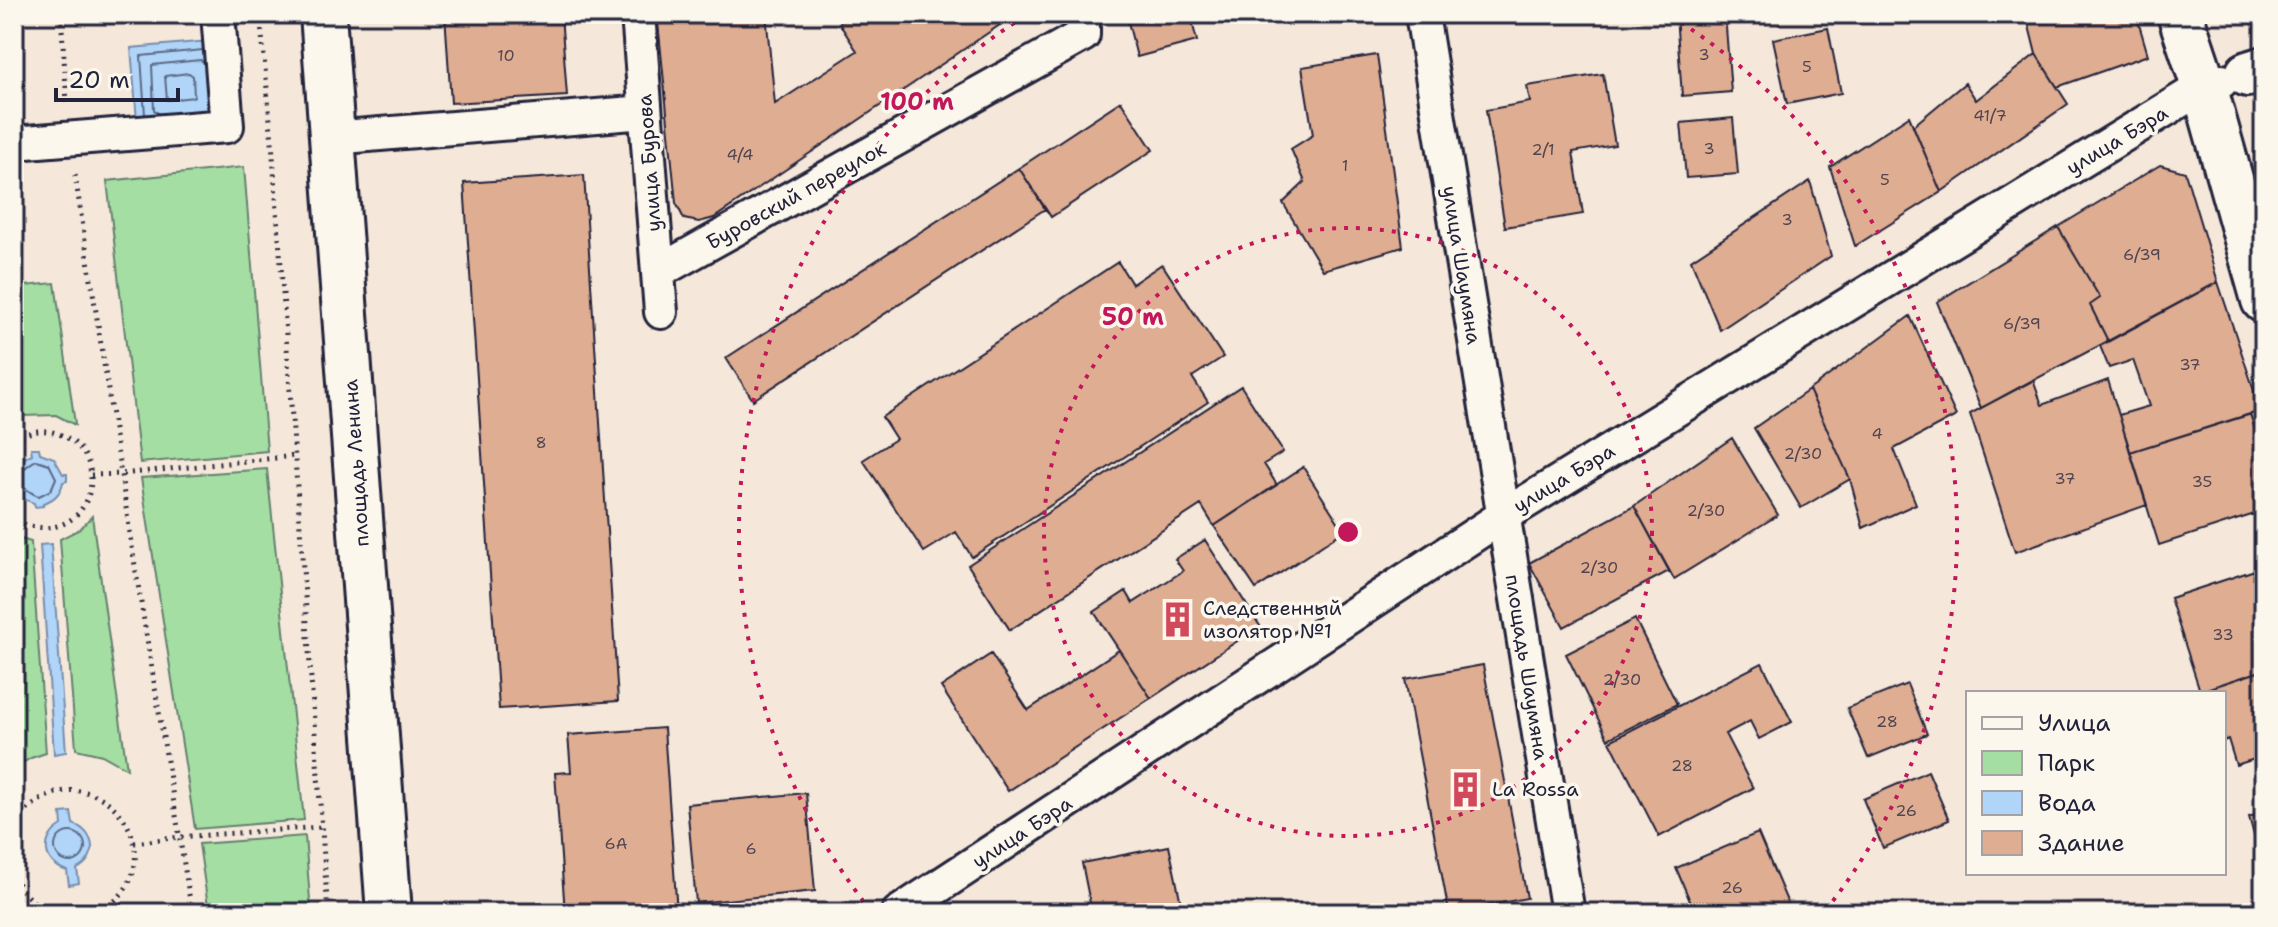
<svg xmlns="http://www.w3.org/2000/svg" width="2278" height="927" font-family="'Shantell Sans',sans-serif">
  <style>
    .green { fill: #a5dea3; stroke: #64806f; stroke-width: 2 }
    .water { fill: #b0d5f9; stroke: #778dad; stroke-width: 2 }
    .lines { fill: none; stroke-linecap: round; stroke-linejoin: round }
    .shore { stroke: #5b6a87; stroke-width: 2 }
    .building { fill: #dfad92; stroke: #22223b; stroke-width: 2 }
    .street-casing { stroke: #22223b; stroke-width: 38 }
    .secondary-casing { stroke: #22223b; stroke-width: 50 }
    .path { stroke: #22223b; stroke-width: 5; stroke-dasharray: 2 6; stroke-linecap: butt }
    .street { stroke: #fbf7ec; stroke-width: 32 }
    .secondary { stroke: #fbf7ec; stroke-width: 44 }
    .ring { fill: none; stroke: #c2185b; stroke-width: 4; stroke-dasharray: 4 8 }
    .labels { text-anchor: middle; stroke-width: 7; stroke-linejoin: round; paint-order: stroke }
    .number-label { font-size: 16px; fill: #514551 }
    .street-label { font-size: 20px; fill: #22223b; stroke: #fbf7ec }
    .poi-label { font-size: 20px; fill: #22223b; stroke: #fbf7ec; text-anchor: start }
    .centre { fill: #c2185b; stroke: #fbf7ec; stroke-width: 4 }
    .ring-label { font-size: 24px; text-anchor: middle; font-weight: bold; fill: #c2185b; stroke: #fbf7ec; stroke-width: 7; stroke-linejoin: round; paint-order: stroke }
  </style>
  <rect width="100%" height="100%" fill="#f5e8da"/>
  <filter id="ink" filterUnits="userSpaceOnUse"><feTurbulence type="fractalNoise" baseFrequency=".0125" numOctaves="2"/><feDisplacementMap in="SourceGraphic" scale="16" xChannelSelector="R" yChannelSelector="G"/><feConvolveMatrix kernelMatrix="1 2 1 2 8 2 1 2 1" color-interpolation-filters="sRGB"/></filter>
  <g filter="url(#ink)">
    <path class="green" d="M244 167 267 451 140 463 107 181Z
      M55 283 75 424V425L56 415 21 416 14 420V287Z
      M267 469 304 820 195 829 141 478Z
      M92 516 127 769 102 755 76 749 60 539 80 529Z
      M14 537 31 542 46 753 31 758 14 768Z
      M305 836 311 913H209L199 844Z"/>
    <path class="water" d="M220 40 227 126 138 133 131 48Z
      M31 448H39L40 453 54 458 63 474H67V481L63 482C61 493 54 500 43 503V506L35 507 34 503C8 496 7 464 32 454Z
      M51 544 66 752 54 754 40 545Z
      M71 812 73 824C96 832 99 858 77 869L79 883 69 885 67 871C42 863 40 838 62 825L61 813Z"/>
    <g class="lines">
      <path class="shore" d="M189 73 193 76 194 97 167 100 165 76Z
        M158 113 154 110 152 65 200 60 204 62
        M145 115 141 56 203 50
        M14 472C23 473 28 463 37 460L49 464 56 478 51 490 39 496C29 494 24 484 14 484
        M55 847a15 15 0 1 1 30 0a15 15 0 1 1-30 0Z"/>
    </g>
    <path class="building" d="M445 14H561L567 96 451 103Z
      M737 14H766L775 104 857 51 839 23 853 14H1016L714 218 699 222 684 219 676 203 658 22Z
      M1126 14H1190L1197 41 1137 57Z
      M1698 14H1725L1731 92 1682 96 1676 16Z
      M1970 14H2008L1982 24 1971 21Z
      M2026 14H2136L2148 55 2057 87 2036 54Z
      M1828 28 1841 93 1787 104 1773 39Z
      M2036 54 2068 104 1941 192 1913 126 1965 83 1976 100Z
      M1377 55 1403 247 1323 270 1283 203 1305 182 1291 149 1313 135 1302 67Z
      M1603 74 1615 145 1573 152 1583 214 1505 227 1486 110 1530 102 1527 86Z
      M1121 101 1153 150 1051 217 1019 168Z
      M1909 116 1941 192 1855 246 1830 167Z
      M1733 118 1738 174 1686 178 1681 123Z
      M2160 165 2185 172 2218 282 2108 341 2090 305 2100 298 2058 227Z
      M1019 168 1045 209 753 400 726 358Z
      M584 175 618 701 499 709 464 183Z
      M1810 181 1831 256 1720 330 1691 260Z
      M2058 227 2100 298 2090 305 2108 341 1981 408 1937 302Z
      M1118 262 1132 284 1162 264 1223 357 1192 377 1208 402 972 557 956 532 924 552 863 460 896 439 882 417Z
      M2218 282 2261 411 2130 452 2119 415 2149 406 2133 360 2109 368 2100 346Z
      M1910 316 1956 416 1894 449 1916 504 1863 528 1850 479 1809 390Z
      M2033 380 2042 405 2108 380 2147 505 2015 552 1970 414Z
      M1241 386 1283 452 1264 464 1277 485 1214 526 1201 505 1010 630 968 565Z
      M1809 390 1850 479 1801 508 1754 428Z
      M2250 414 2264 458V511L2159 545 2130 452Z
      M1732 438 1778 515 1674 579 1634 506Z
      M1303 467 1344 531 1256 589 1214 526Z
      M1634 506 1669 571 1564 627 1529 563Z
      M1205 540 1260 626 1151 698 1094 612 1126 591 1133 603 1183 571 1175 559Z
      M2264 567V670L2200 691 2170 598Z
      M1635 619 1677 704 1608 739 1566 654Z
      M1119 650 1151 698 1008 791 941 687 991 654 1028 710Z
      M1762 663 1792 722 1759 739 1750 721 1725 734 1753 788 1659 837 1610 741Z
      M1483 665 1527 898 1449 913 1405 679Z
      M2264 670V763L2261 757 2236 765 2228 739 2224 741V693H2195Z
      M1907 684 1927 734 1868 758 1847 708Z
      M664 728 677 913H565L555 773 571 772 568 735Z
      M1928 771 1949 820 1883 848 1863 799Z
      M806 793 815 891 696 903 687 804Z
      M2264 812V872L2249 817Z
      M1758 833 1789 906 1773 913H1695L1676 868Z
      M1169 846 1183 913H1092L1082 863Z"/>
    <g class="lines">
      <defs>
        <path id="street" d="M638 14 661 312
          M1422 14 1568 913
          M332 138 645 112
          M14 143 227 126 218 14
          M658 272 1083 35V14
          M898 913 1503 516 2204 86 2222 81"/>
        <path id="secondary" d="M323 14 389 913
          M2180 14 2204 86 2264 300
          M2248 74 2264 69"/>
      </defs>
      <use href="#street" class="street-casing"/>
      <use href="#secondary" class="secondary-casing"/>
      <path class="path" d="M61 14 67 102
        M260 14 272 142 328 913
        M75 175 135 566 192 913
        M14 440C26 432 42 428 56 433 121 454 89 556 14 520
        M91 475 121 474 295 456
        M14 830C18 818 27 809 37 802 105 757 173 855 111 904 107 907 100 910 95 913
        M134 843 179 837 321 827
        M14 876C22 895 34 904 52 913"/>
      <use href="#street" class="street"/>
      <use href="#secondary" class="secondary"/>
    </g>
  </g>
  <g class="ring">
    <circle cx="1348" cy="532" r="304"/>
    <path d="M871 911A609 609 0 0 1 1025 16M1671 16A609 609 0 0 1 1825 911"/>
  </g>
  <defs>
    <symbol id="building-bare" viewBox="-9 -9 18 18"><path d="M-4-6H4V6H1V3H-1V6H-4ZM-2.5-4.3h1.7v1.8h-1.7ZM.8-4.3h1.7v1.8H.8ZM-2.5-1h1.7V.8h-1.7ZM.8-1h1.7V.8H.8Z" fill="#d1495b" stroke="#fbf7ec" stroke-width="2.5" paint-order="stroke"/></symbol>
  </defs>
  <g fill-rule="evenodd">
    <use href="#building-bare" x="1152" y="594" width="51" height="51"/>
    <use href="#building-bare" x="1440" y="764" width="51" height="51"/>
  </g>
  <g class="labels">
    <g class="number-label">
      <text x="1704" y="60">3</text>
      <text x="506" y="61">10</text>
      <text x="1807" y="72">5</text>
      <text x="1990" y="121">41/7</text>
      <text x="1709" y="154">3</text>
      <text x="1543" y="155">2/1</text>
      <text x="740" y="160">4/4</text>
      <text x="1345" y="171">1</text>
      <text x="1885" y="185">5</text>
      <text x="1787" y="225">3</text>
      <text x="2142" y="260">6/39</text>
      <text x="2022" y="329">6/39</text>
      <text x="2190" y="370">37</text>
      <text x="1877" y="439">4</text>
      <text x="541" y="448">8</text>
      <text x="1803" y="459">2/30</text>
      <text x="2065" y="484">37</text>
      <text x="2202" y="487">35</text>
      <text x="1706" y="516">2/30</text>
      <text x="1599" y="573">2/30</text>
      <text x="2223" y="640">33</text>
      <text x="1622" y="685">2/30</text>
      <text x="1887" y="727">28</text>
      <text x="1682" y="771">28</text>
      <text x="1906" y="816">26</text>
      <text x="616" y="849">6А</text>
      <text x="751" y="854">6</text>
      <text x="1732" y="893">26</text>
    </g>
    <g class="street-label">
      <text transform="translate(2117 140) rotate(-31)" y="7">улица Бэра</text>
      <text transform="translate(649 163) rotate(-94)" y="7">улица Бурова</text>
      <text transform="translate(796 195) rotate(-29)" y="7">Буровский переулок</text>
      <text transform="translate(1462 265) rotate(81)" y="7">улица Шаумяна</text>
      <text transform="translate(356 463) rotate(-94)" y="7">площадь Ленина</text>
      <text transform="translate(1564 478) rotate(-31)" y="7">улица Бэра</text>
      <text transform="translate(1527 667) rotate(81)" y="7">площадь Шаумяна</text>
      <text transform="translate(1022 832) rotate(-33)" y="7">улица Бэра</text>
    </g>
    <g class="poi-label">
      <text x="1203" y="615">Следственный<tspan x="1203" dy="23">изолятор №1</tspan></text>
      <text x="1492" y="796">La Rossa</text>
    </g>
  </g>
  <circle cx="1348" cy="532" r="12" class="centre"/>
  <g class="ring-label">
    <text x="917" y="110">100 m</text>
    <text x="1133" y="325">50 m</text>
  </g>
  <rect width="2278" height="927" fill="none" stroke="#fbf7ec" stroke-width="48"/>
  <rect x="24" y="24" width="2230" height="879" fill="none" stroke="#22223b" stroke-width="3" filter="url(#ink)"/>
  <rect x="1966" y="691" width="260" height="184" fill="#fbf7ec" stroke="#a4a2a5" stroke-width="2"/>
  <rect x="1982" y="717" width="40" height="12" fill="#fbf7ec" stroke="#a4a2a5" stroke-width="2"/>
  <text x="2038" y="731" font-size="24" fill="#22223b">Улица</text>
  <rect x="1982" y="751" width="40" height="24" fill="#a5dea3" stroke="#a4a2a5" stroke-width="2"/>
  <text x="2038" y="771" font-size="24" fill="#22223b">Парк</text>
  <rect x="1982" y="791" width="40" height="24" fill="#b0d5f9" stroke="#a4a2a5" stroke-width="2"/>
  <text x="2038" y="811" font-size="24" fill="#22223b">Вода</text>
  <rect x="1982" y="831" width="40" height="24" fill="#dfad92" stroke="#a4a2a5" stroke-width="2"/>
  <text x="2038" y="851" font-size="24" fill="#22223b">Здание</text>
  <path d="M56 88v12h122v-12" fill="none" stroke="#22223b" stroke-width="4"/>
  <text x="68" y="88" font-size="24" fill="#22223b" stroke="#fbf7ec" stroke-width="6" paint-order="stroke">20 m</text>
</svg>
